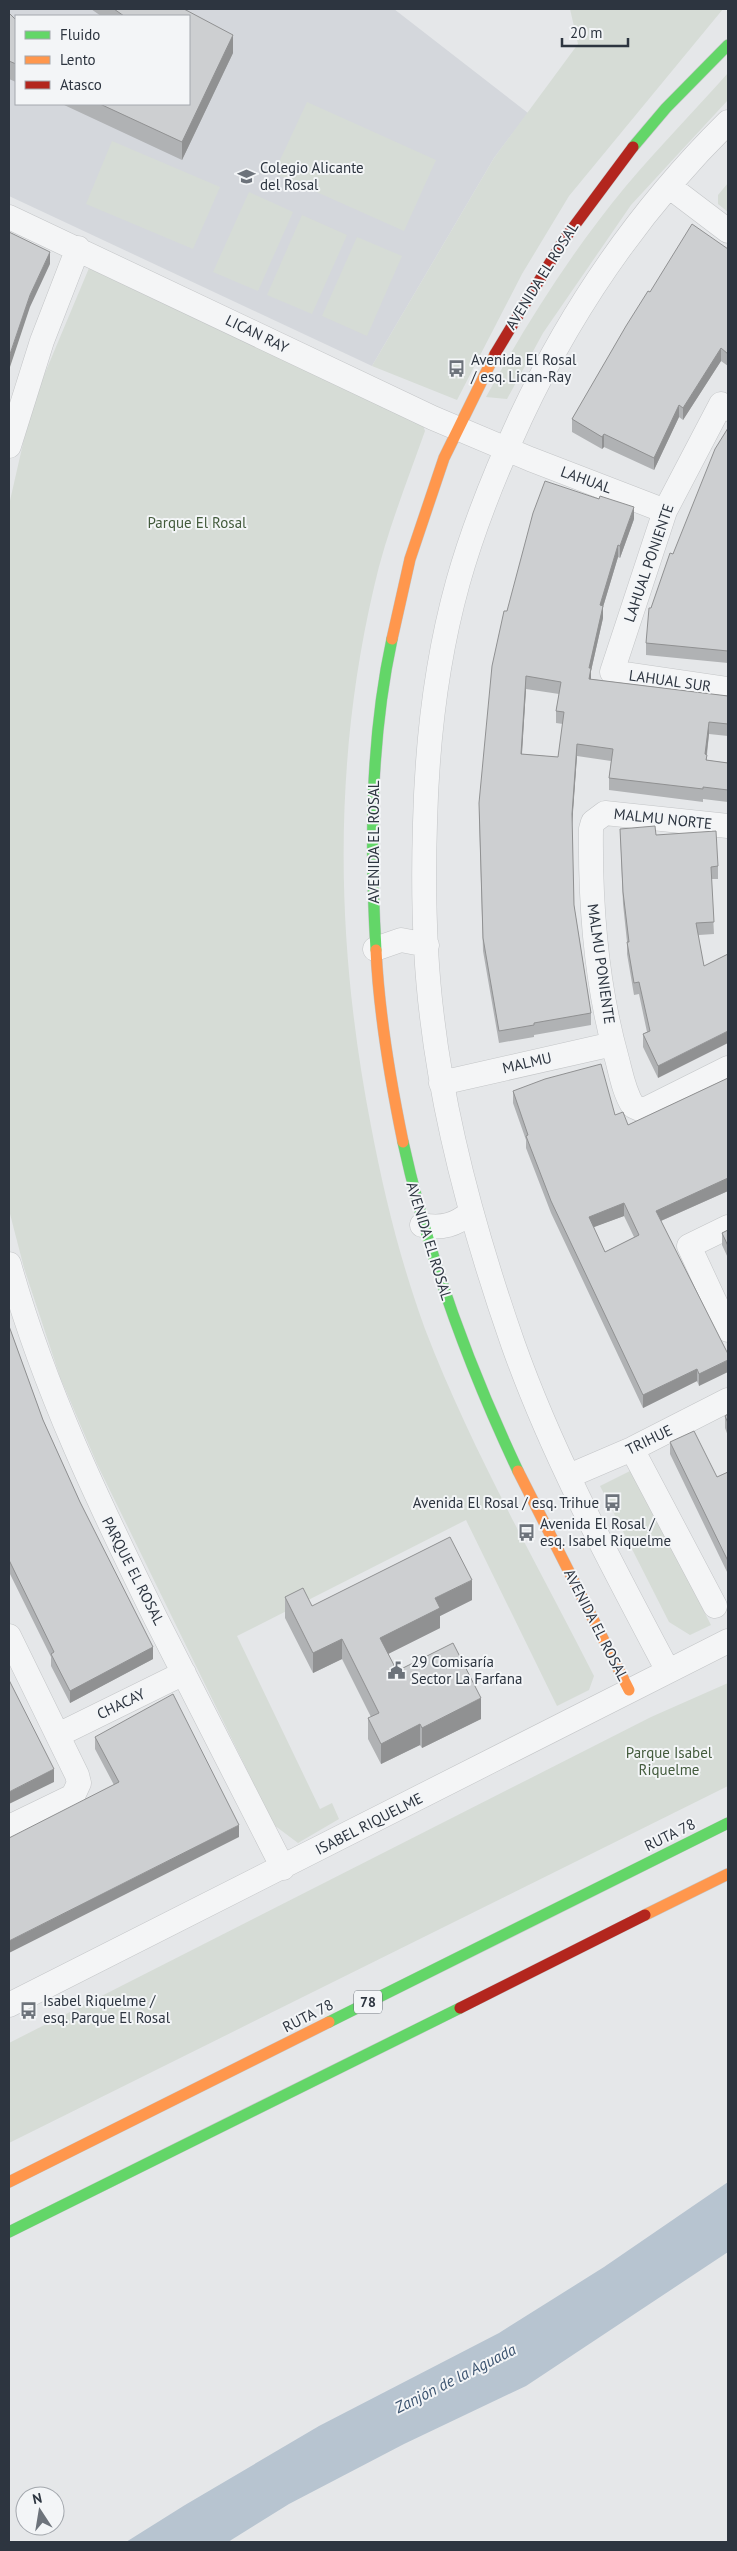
<svg xmlns="http://www.w3.org/2000/svg" width="737" height="2551" font-family="'PT Sans',sans-serif">
  <style>
    .built { fill: #d4d7dc; fill-rule: evenodd }
    .green { fill: #d6dcd6 }
    .water { fill: #b7c4d0 }
    .lines { fill: none; stroke-linecap: round; stroke-linejoin: round }
    .street-casing { stroke: #c3c5c7; stroke-width: 25 }
    .fast-casing { stroke: #c3c5c7; stroke-width: 12 }
    .slow-casing { stroke: #c3c5c7; stroke-width: 12 }
    .jam-casing { stroke: #c3c5c7; stroke-width: 12 }
    .street { stroke: #f4f5f6; stroke-width: 24 }
    .fast { stroke: #63d668; stroke-width: 11 }
    .slow { stroke: #ff974d; stroke-width: 11 }
    .jam { stroke: #b3261e; stroke-width: 11 }
    .wall { fill: #b0b2b4; fill-rule: evenodd }
    .shaded-wall { fill: #909192 }
    .building { fill: #cdcfd1; stroke: #909192; fill-rule: evenodd }
    .labels { text-anchor: middle; stroke-width: 4; stroke-linejoin: round; paint-order: stroke }
    .shield { fill: #f3f5f7; stroke: #686f77; stroke-width: 1 }
    .shield-label { font-size: 14px; font-weight: bold; fill: #2d3540 }
    .poi-label { font-size: 15px; fill: #2d3540; stroke: #f3f5f7; text-anchor: start }
    .street-label { font-size: 15px; fill: #2d3540; stroke: #f3f5f7 }
    .park-label { font-size: 15px; fill: #435b3c; stroke: #f3f5f7 }
    .water-label { font-size: 16px; font-style: italic; fill: #3c5470; stroke: #f3f5f7 }
  </style>
  <rect width="100%" height="100%" fill="#e5e7e9"/>
  <path class="built" d="M9 9H394L528 113 494 158 372 366 9 196ZM16 16H189V104H16Z"/>
  <path class="green" d="M570 9H723L569 196 522 274 457 400 372 366 494 158 578 44Z
    M728 73V100L631 205 543 333 507 399 486 397C526 324 572 251 626 186 659 147 694 111 728 73Z
    M307 102 436 160 404 231 274 173Z
    M112 141 220 187 193 249 86 204Z
    M728 183V212L718 204V195Z
    M249 192 293 212 258 291 213 272Z
    M302 215 347 235 312 314 267 295Z
    M357 237 402 256 367 336 322 316Z
    M92 261 422 422 425 431C407 482 386 534 374 587 332 767 336 946 371 1126 384 1195 401 1263 425 1329 471 1449 536 1562 594 1676L589 1690 557 1706 466 1520 237 1636 320 1809 332 1803 339 1819 298 1843 274 1825 97 1464 60 1377 24 1268 9 1210V505L32 404Z
    M632 1470 711 1625 690 1635 669 1622 600 1486Z
    M728 1683V1786L9 2143V2043L651 1717Z"/>
  <path class="water" d="M728 2182V2252L526 2386 404 2444 289 2504 228 2542H126L185 2505 319 2426 499 2333 604 2267Z"/>
  <g class="lines">
    <defs>
      <path id="street" d="M670 187 728 231
        M9 217 433 418 530 459 665 511
        M728 409 721 404 665 511 612 672 728 689
        M9 446 42 341 78 248
        M728 826 605 813 593 822 591 829C590 907 596 984 617 1059 621 1074 624 1092 633 1106L642 1110 648 1108 728 1068
        M375 949 401 940 427 945
        M441 1083 613 1044
        M422 1225C442 1229 456 1225 471 1212
        M728 1227 689 1246 728 1330
        M9 1264C44 1389 99 1503 156 1619 198 1702 240 1785 283 1868
        M632 1449 715 1606
        M569 1476 632 1449 728 1400
        M9 1636 77 1775 79 1783 73 1796 9 1827
        M668 1671C612 1565 553 1457 513 1344 476 1238 445 1128 432 1017 424 953 423 888 425 823 427 742 436 661 458 582 474 525 496 471 521 417 572 308 642 207 728 122
        M58 1735 184 1673
        M9 2005 728 1641"/>
      <path id="fast" d="M633 147 666 108 728 45
        M376 950C370 847 370 741 392 639
        M403 1142C428 1256 468 1365 518 1471
        M329 2022 728 1823
        M9 2232 460 2008"/>
      <path id="slow" d="M392 639 410 559 444 458 495 354
        M376 950C379 1015 390 1079 403 1142
        M518 1471 629 1690
        M645 1915 728 1874
        M9 2182 329 2022"/>
      <path id="jam" d="M495 354 563 241 633 147
        M460 2008 645 1915"/>
    </defs>
    <use href="#street" class="street-casing"/>
    <use href="#fast" class="fast-casing"/>
    <use href="#slow" class="slow-casing"/>
    <use href="#jam" class="jam-casing"/>
    <use href="#street" class="street"/>
    <use href="#fast" class="fast"/>
    <use href="#slow" class="slow"/>
    <use href="#jam" class="jam"/>
  </g>
  <path class="wall" d="M91 9H184L233 53 182 160 62 104H189V16H101Z
    M9 13 16 20V82L9 79Z
    M728 249V366L721 361 683 420 679 417 654 470 604 447 602 449 572 432V419L650 292Z
    M728 428V663L646 655V643L651 608 673 554Z
    M634 519 620 558 618 557 603 607V618L591 671V679L728 696V736L709 734 707 755V760L728 763V802L703 799V802L609 790V778L611 761 577 756 572 823 574 905 591 1013V1025L534 1035V1037L499 1043 483 951 479 815 507 611ZM526 689 559 694 556 711V723L563 724 558 757 522 754Z
    M620 829 656 835 718 866V879H711L714 934 699 935 658 1078 643 1047V1034L647 1032 639 994 634 995 627 954V942L623 904Z
    M728 1078V1191L661 1221 728 1354 699 1386 697 1381 643 1408 551 1213 526 1148V1140L513 1103V1091L615 1115 628 1125ZM624 1216 634 1237 605 1252 593 1227Z
    M728 1230V1258L722 1245V1233Z
    M9 1326 43 1420 80 1502 153 1659 70 1703 51 1666V1657L9 1572Z
    M728 1414V1436L725 1428V1416Z
    M670 1442 717 1477 728 1472V1574L670 1454Z
    M285 1597 312 1606 472 1600 440 1616V1628L388 1654 397 1671 481 1719 422 1748 420 1745 381 1764 368 1739V1718L371 1717 342 1659 313 1673 285 1618Z
    M95 1737 239 1837 114 1785 95 1749Z"/>
  <path class="shaded-wall" d="M233 35V53L182 160V142Z
    M50 252V264L30 307 9 370V357L30 295Z
    M721 348V361L683 420V408Z
    M679 405V417L654 470V458Z
    M604 434V447L602 449V437Z
    M634 507V519L620 558V546Z
    M618 545V557L603 607V618L591 671V680L589 691V668L600 605Z
    M526 676V689L521 767V754Z
    M709 722V734L705 767V754Z
    M577 744V756L572 826V814Z
    M728 1031V1043L658 1078V1066Z
    M728 1178V1191L656 1223V1211Z
    M624 1203V1216L589 1229V1217Z
    M728 1360V1372L699 1386V1374Z
    M697 1369V1381L643 1408V1395Z
    M472 1580V1600L440 1616V1628L380 1658V1638L435 1598Z
    M342 1639V1659L313 1673V1653Z
    M153 1647V1659L70 1703V1691Z
    M481 1698V1719L422 1748V1728Z
    M420 1724V1745L381 1764V1744Z
    M54 1769V1782L9 1804V1792Z
    M239 1825V1837L9 1953V1941Z"/>
  <path class="building" d="M114 9H184L233 35 182 142 100 104H189V16H124Z
    M9 13 16 20V64L9 61Z
    M692 224 728 249V354L721 348 683 408 679 405 654 458 604 434 602 437 572 419 626 326 648 291 650 292Z
    M9 232 50 252 30 295 9 357Z
    M728 428V651L646 643 649 608H651L670 553 673 554 715 449Z
    M545 481 599 499 600 496 634 507 620 546 618 545 600 605 603 606 589 668H591L589 679 728 696V724L709 722 705 754 707 755 706 760 728 763V790L703 787V789L609 778 613 749 577 744 572 814 574 905 591 1013 534 1023V1025L499 1031 483 938 479 803 492 666 504 611H507L533 513ZM526 676 561 682 556 711 564 712 558 757 521 754Z
    M655 826 656 835 716 831 718 866 711 867 714 922 696 923 704 966 728 954V1031L658 1066 643 1034 650 1031 639 982 634 983 627 942H629L623 892 620 829Z
    M601 1064 615 1115 623 1112 628 1125 728 1078V1178L656 1211 728 1354V1360L699 1374 697 1369 643 1395 551 1201 526 1136 528 1135 513 1091 545 1079ZM624 1203 639 1235 605 1252 589 1217Z
    M728 1230V1246L722 1233Z
    M9 1326 43 1420 80 1502 153 1647 70 1691 51 1654 54 1652 9 1560Z
    M728 1414V1423L725 1416Z
    M694 1431 717 1477 728 1472V1561L670 1442Z
    M450 1537 472 1580 435 1598 440 1608 380 1638 397 1671 453 1643 481 1698 422 1728 420 1724 381 1744 368 1718 379 1713 342 1639 313 1653 285 1597 303 1588 312 1606Z
    M9 1680 54 1769 9 1792Z
    M173 1694 239 1825 9 1941V1838L119 1782 95 1737Z"/>
  <defs>
    <symbol id="school-bare" viewBox="-9 -9 18 18"><path d="M0-5L7-2L0 1L-7-2ZM-4 1L0 2.5L4 1V4Q0 6-4 4Z" fill="#6d737b" stroke="#f3f5f7" stroke-width="2.5" paint-order="stroke"/></symbol>
    <symbol id="bus-bare" viewBox="-9 -9 18 18"><path d="M-5-6H5V4H4V6H2V4H-2V6H-4V4H-5ZM-3.5-4V0h7V-4ZM-3.5 1.2v1.5H-2V1.2ZM2 1.2v1.5H3.5V1.2Z" fill="#6d737b" stroke="#f3f5f7" stroke-width="2.5" paint-order="stroke"/></symbol>
    <symbol id="civic-bare" viewBox="-9 -9 18 18"><path d="M-.6-6.5H3V-4.5H.6V-3L4-1V1h2V6H-6V1h2V-1L-.6-3ZM-1.2 2.5V6h2.4V2.5Z" fill="#6d737b" stroke="#f3f5f7" stroke-width="2.5" paint-order="stroke"/></symbol>
  </defs>
  <g fill-rule="evenodd">
    <use href="#school-bare" x="234" y="164" width="25" height="25"/>
    <use href="#bus-bare" x="444" y="356" width="25" height="25"/>
    <use href="#bus-bare" x="600" y="1490" width="25" height="25"/>
    <use href="#bus-bare" x="514" y="1520" width="25" height="25"/>
    <use href="#civic-bare" x="384" y="1658" width="25" height="25"/>
    <use href="#bus-bare" x="16" y="1998" width="25" height="25"/>
  </g>
  <g class="labels">
    <rect class="shield" x="354" y="1990.5" width="28" height="23" rx="4"/>
    <g class="shield-label">
      <text x="368" y="2007">78</text>
    </g>
    <g class="poi-label">
      <text x="260" y="173">Colegio Alicante<tspan x="260" dy="17">del Rosal</tspan></text>
      <text x="471" y="365">Avenida El Rosal<tspan x="471" dy="17">/ esq. Lican-Ray</tspan></text>
      <text x="599" y="1508" text-anchor="end">Avenida El Rosal / esq. Trihue</text>
      <text x="540" y="1529">Avenida El Rosal /<tspan x="540" dy="17">esq. Isabel Riquelme</tspan></text>
      <text x="411" y="1667">29 Comisaría<tspan x="411" dy="17">Sector La Farfana</tspan></text>
      <text x="43" y="2006">Isabel Riquelme /<tspan x="43" dy="17">esq. Parque El Rosal</tspan></text>
    </g>
    <g class="street-label">
      <text transform="translate(542 276) rotate(-58)" y="5">AVENIDA EL ROSAL</text>
      <text transform="translate(257 334) rotate(26)" y="5">LICAN RAY</text>
      <text transform="translate(586 480) rotate(20)" y="5">LAHUAL</text>
      <text transform="translate(649 563) rotate(-71)" y="5">LAHUAL PONIENTE</text>
      <text transform="translate(670 681) rotate(8)" y="5">LAHUAL SUR</text>
      <text transform="translate(663 819) rotate(6)" y="5">MALMU NORTE</text>
      <text transform="translate(374 842) rotate(-90)" y="5">AVENIDA EL ROSAL</text>
      <text transform="translate(601 964) rotate(82)" y="5">MALMU PONIENTE</text>
      <text transform="translate(527 1063) rotate(-13)" y="5">MALMU</text>
      <text transform="translate(429 1241) rotate(73)" y="5">AVENIDA EL ROSAL</text>
      <text transform="translate(649 1440) rotate(-26)" y="5">TRIHUE</text>
      <text transform="translate(133 1571) rotate(63)" y="5">PARQUE EL ROSAL</text>
      <text transform="translate(596 1625) rotate(63)" y="5">AVENIDA EL ROSAL</text>
      <text transform="translate(121 1704) rotate(-26)" y="5">CHACAY</text>
      <text transform="translate(369 1824) rotate(-27)" y="5">ISABEL RIQUELME</text>
      <text transform="translate(670 1835) rotate(-26)" y="5">RUTA 78</text>
      <text transform="translate(308 2016) rotate(-27)" y="5">RUTA 78</text>
    </g>
    <g class="park-label">
      <text x="197" y="528">Parque El Rosal</text>
      <text x="669" y="1758">Parque Isabel<tspan x="669" dy="17">Riquelme</tspan></text>
    </g>
    <g class="water-label">
      <text transform="translate(455 2378) rotate(-27)" y="6">Zanjón de la Aguada</text>
    </g>
  </g>
  <rect width="737" height="2551" fill="none" stroke="#2d3540" stroke-width="20"/>
  <rect x="15" y="15" width="175" height="90" fill="#f3f5f7" stroke="#a4a8ae"/>
  <rect x="25" y="31" width="25" height="8" fill="#63d668" stroke="#a4a8ae"/>
  <text x="60" y="40" font-size="15" fill="#2d3540">Fluido</text>
  <rect x="25" y="56" width="25" height="8" fill="#ff974d" stroke="#a4a8ae"/>
  <text x="60" y="65" font-size="15" fill="#2d3540">Lento</text>
  <rect x="25" y="81" width="25" height="8" fill="#b3261e" stroke="#a4a8ae"/>
  <text x="60" y="90" font-size="15" fill="#2d3540">Atasco</text>
  <g transform="translate(40 2511) rotate(348)"><circle r="24" fill="#f3f5f7" stroke="#a4a8ae"/>
  <path d="M0-4L9 19L0 12L-9 19Z" fill="#6d737b"/>
  <text y="-8" font-size="14" font-weight="bold" text-anchor="middle" fill="#2d3540">N</text>
  </g>
  <path d="M562 38v8h66v-8" fill="none" stroke="#2d3540" stroke-width="2.5"/>
  <text x="570" y="38" font-size="15" fill="#2d3540" stroke="#f3f5f7" stroke-width="4" paint-order="stroke">20 m</text>
</svg>
